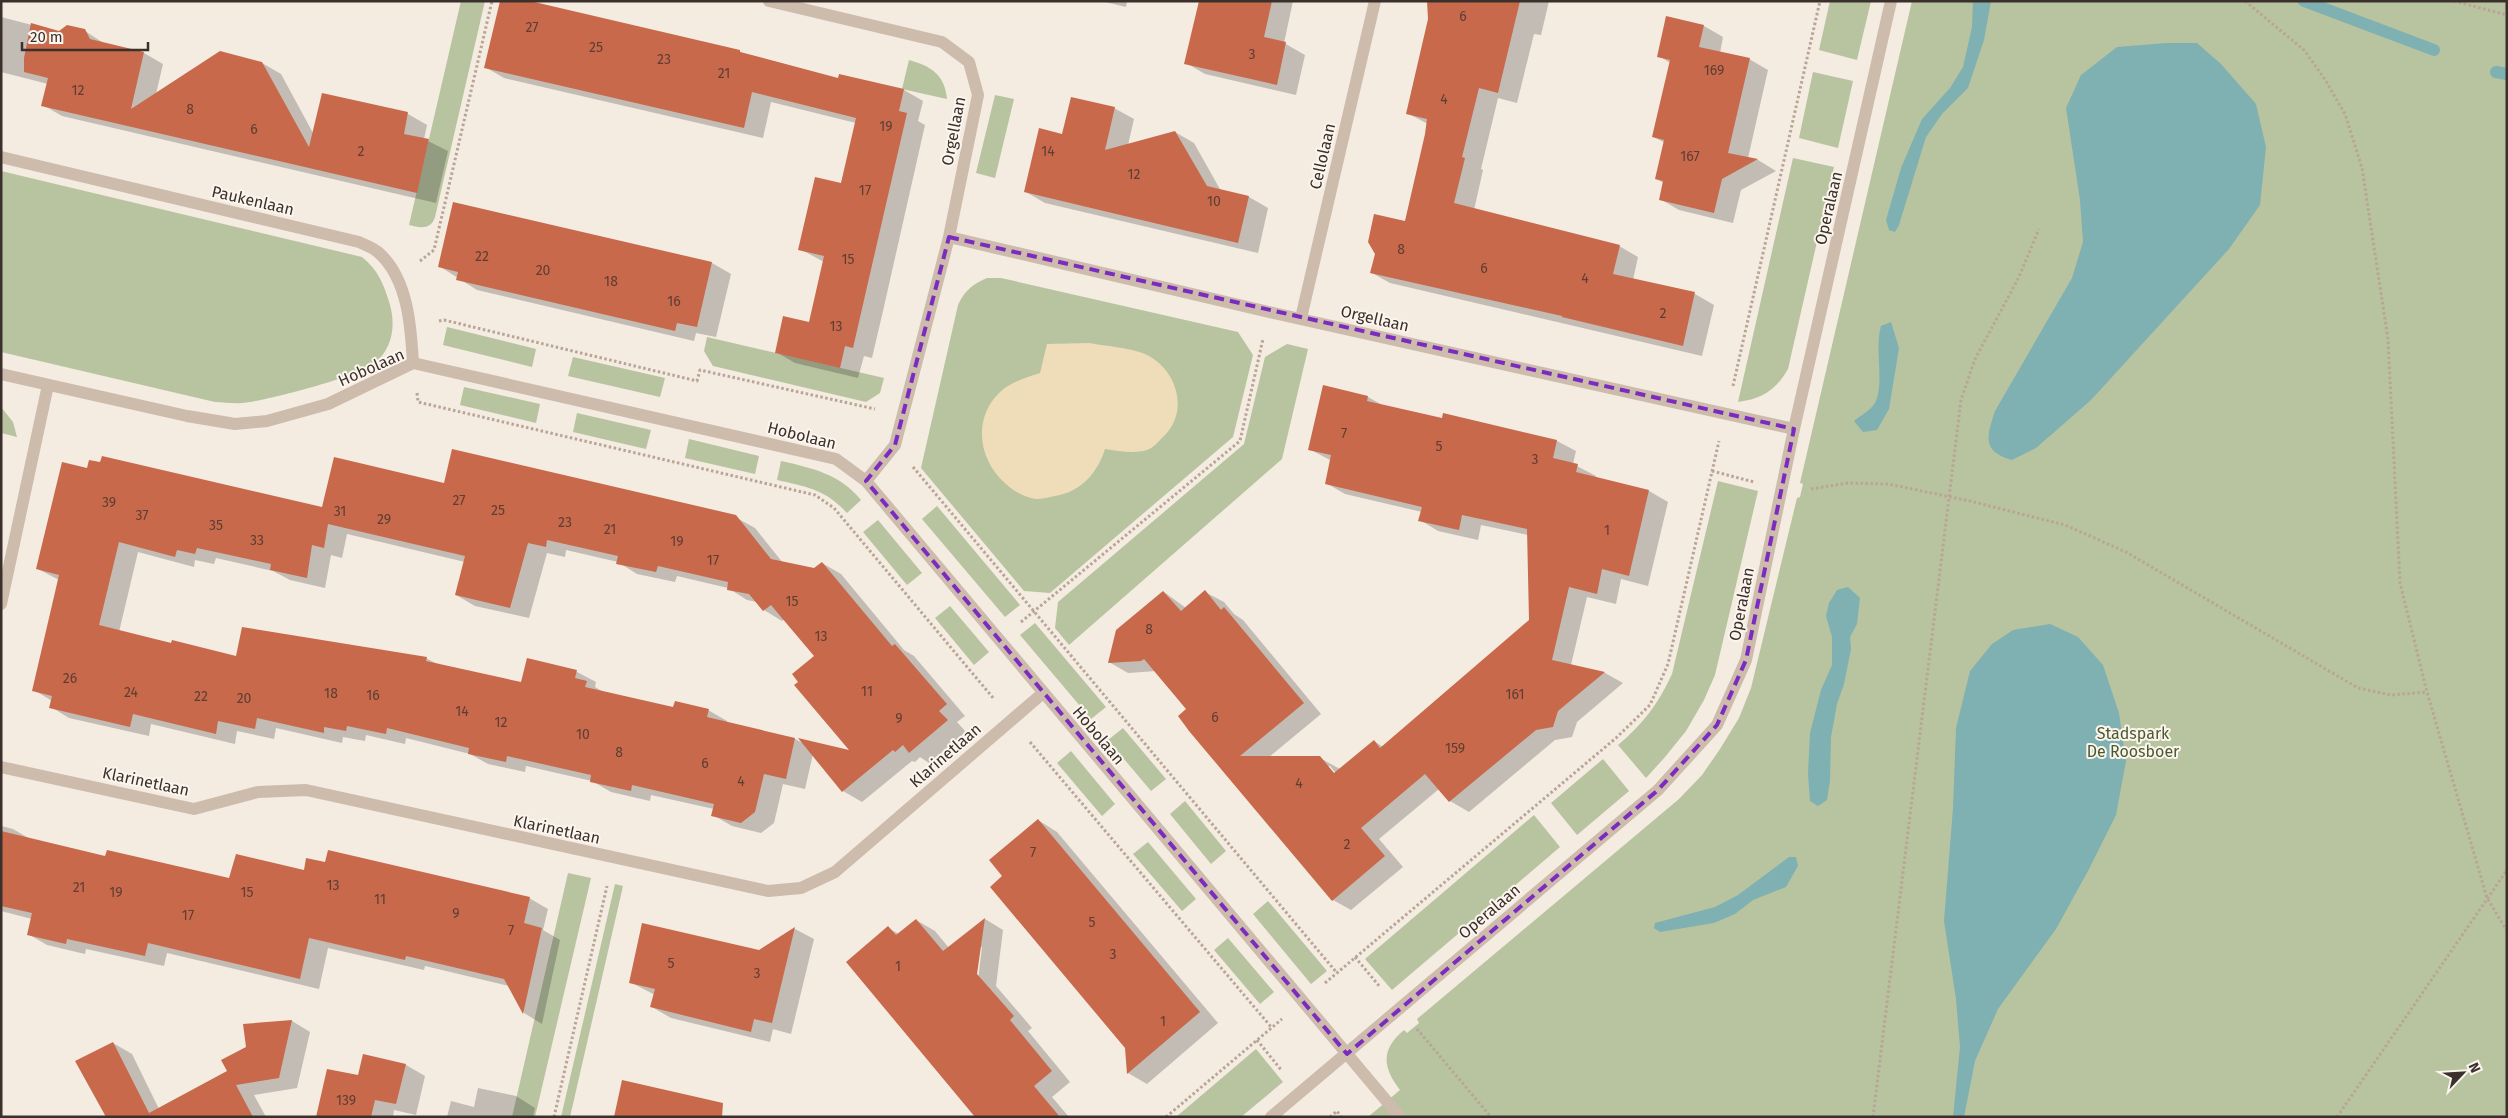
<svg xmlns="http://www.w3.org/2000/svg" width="2508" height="1118" font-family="'Fira Sans',sans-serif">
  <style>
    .green { fill: #b8c4a0 }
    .sand { fill: #efdcb8 }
    .water { fill: #7fb0b2 }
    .shadow { fill: #0003; fill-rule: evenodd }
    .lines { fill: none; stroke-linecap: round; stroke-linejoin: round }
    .stream { stroke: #7fb0b2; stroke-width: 12 }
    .building { fill: #c8694b }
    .path { stroke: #b9a596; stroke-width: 3; stroke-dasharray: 2.5 2.5; stroke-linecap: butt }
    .minor { stroke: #cdbbac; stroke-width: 12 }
    .tertiary { stroke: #cdbbac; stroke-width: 12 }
    .marked { fill: none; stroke: #7b2cbf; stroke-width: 4; stroke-dasharray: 10 6; stroke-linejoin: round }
    .labels { text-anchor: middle; stroke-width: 4; stroke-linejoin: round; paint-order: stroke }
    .number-label { font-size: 14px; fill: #5e3e33 }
    .street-label { font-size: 16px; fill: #3b302b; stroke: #fbf5ee }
    .park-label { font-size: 16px; fill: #4a5a2e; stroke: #fbf5ee }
  </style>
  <rect width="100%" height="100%" fill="#f4ebe1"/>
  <path class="green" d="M461 1H485L435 217C431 230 420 228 409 225Z
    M1830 1H1871L1857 60 1819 50Z
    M1912 1H2507V1117H1368L1400 1090C1382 1067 1381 1049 1404 1030L1407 1033 1419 1023 1417 1019 1679 799 1702 775 1720 749 1739 718 1751 688 1797 498 1800 497 1803 484 1800 483Z
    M909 60C931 66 945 75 947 99L902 89Z
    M1813 72 1853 81 1838 148 1799 138Z
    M995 95 1014 99 995 178 976 173Z
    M1793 158 1834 167 1788 369C1776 390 1762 399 1738 402Z
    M1 171 362 257C379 271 384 285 390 305 396 327 392 349 374 364 356 377 266 401 242 403 233 404 224 402 215 402L1 352Z
    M987 278H1001L1238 332 1253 355 1233 437 1050 593 1024 591 921 468 958 305C965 290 973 284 987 278Z
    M447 327 536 349 532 367 443 345Z
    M707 337 884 378 880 393 866 402 713 366 704 351Z
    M1287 344 1308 349 1282 459 1069 645 1055 628 1058 602 1244 444 1265 357Z
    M573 357 665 378 660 397 568 376Z
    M464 387 540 404 536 423 460 405Z
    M1 407 13 422 17 437 1 433Z
    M577 413 651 430 646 449 573 432Z
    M689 439 759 456 755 474 685 458Z
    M781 461C812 468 840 474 861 500L847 513C825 489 807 487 777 480Z
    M1718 481 1758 491 1715 675 1704 700 1686 731 1665 757 1646 778 1618 745C1642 725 1659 703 1672 674Z
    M937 506 1020 605 1005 617 922 519Z
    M878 520 922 573 907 585 863 532Z
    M950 606 989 652 974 665 935 618Z
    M1035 623 1106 707 1091 719 1020 635Z
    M1123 728 1166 779 1151 791 1108 740Z
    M1071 751 1115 804 1102 816 1057 763Z
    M1603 759 1629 791 1577 835 1551 803Z
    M1185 801 1226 851 1211 864 1170 814Z
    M1534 815 1560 847 1392 990 1365 959Z
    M1148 842 1196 899 1182 911 1133 854Z
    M568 873 591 878 535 1117H512Z
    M615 884 623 886 570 1117H561Z
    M1268 901 1327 971 1311 984 1253 914Z
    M1228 938 1274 992 1260 1004 1214 950Z
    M1256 1049 1283 1082 1241 1117H1176Z"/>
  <path class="sand" d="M1089 343C1105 346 1135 348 1149 356 1179 373 1189 414 1162 438 1158 442 1152 449 1147 450 1134 454 1118 451 1105 449 1098 472 1081 492 1055 496 1049 497 1042 499 1036 499 1026 498 1013 491 1006 484 979 461 972 420 999 393 1010 382 1025 378 1040 373L1047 344Z"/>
  <path class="water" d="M1973 1H1991L1984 40 1968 88 1942 114 1926 137 1899 225 1895 232 1889 230 1886 220 1901 168 1922 119 1950 88 1963 67 1972 27Z
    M2166 43H2197L2221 64 2256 104 2266 147 2260 205 2229 249 2091 400 2036 448 2012 460C1981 451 1987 436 1995 411L2072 278 2083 242 2080 200 2066 108 2081 75 2117 47Z
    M1891 322 1899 348 1889 409 1877 430 1863 432 1854 421C1860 416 1871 410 1875 403 1885 383 1874 350 1881 326Z
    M1848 587 1860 598 1857 624 1850 637 1851 649 1844 684 1837 704 1831 737 1830 781 1827 800 1818 806 1810 801 1808 774 1810 733 1821 690 1832 665V637L1826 616 1829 603 1837 590Z
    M2050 624 2078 637 2103 665 2119 713 2126 761 2116 815 2088 871 2056 929 1998 1009 1975 1061 1964 1117H1953L1960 1047 1956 999 1944 921 1953 808 1956 728 1970 671 1992 644 2013 630Z
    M1789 857H1796L1798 866 1786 887 1753 900 1735 914 1714 923 1660 932 1654 928 1655 923 1715 907 1738 895Z"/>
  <path class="shadow" d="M1101 1H1127L1126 7Z
    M1200 1H1293L1284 43 1305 55 1296 95 1205 74 1186 63Z
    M1429 1H1549L1541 35 1534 34 1517 103 1498 98 1481 169 1483 170 1474 210 1619 246 1638 257 1633 280 1695 294 1714 305 1702 356 1390 283 1372 273 1405 223 1428 124 1407 113 1429 19Z
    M1 17 59 32 85 31 105 44 144 53 163 64 156 94 262 63 281 74 313 133 408 114 427 125 424 139 448 151 436 203 62 116 43 105 48 84 1 72Z
    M1704 26 1723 37 1720 53 1749 59 1768 70 1748 158 1758 160 1776 171 1741 190 1733 223 1679 210 1660 199 1664 183 1656 179 1665 143 1654 137 1670 63 1659 56Z
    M740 52 839 79 840 76 904 90 923 101 918 121 925 125 883 311 872 358 864 356 858 378 795 363 776 352 810 323 824 262 800 249 841 184 856 123 771 102 763 138 504 78 485 67Z
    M1114 108 1134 119 1128 145 1175 132 1194 143 1221 191 1249 197 1268 208 1258 253 1045 203 1026 192 1063 135Z
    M454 203 712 263 731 274 716 337 696 333 694 341 477 290 439 266Z
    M1324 386 1368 397 1384 406 1443 420 1444 414 1557 441 1576 451 1573 464 1596 476 1595 478 1649 491 1668 502 1648 586 1621 579 1616 604 1587 597 1571 665 1605 673 1623 683 1577 722 1572 737 1555 740 1469 812 1450 801 1439 789 1379 839 1403 867 1351 910 1333 900 1188 709 1156 671 1128 673 1109 662 1164 592 1186 608 1205 592 1224 602 1234 614 1243 620 1321 714 1269 757 1320 758 1340 769 1374 741 1383 747 1530 621 1528 535 1481 525 1478 540 1438 531 1420 520 1422 512 1345 494 1326 483 1332 461 1309 449ZM1327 766H1330L1339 777 1337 778Z
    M88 470 323 509 445 485 735 517 755 528 783 563 814 570 822 563 841 574 904 650 914 656 965 716 957 722 966 732 929 763 920 757 915 762 912 761 862 802 843 791 813 754 805 789 783 784 774 823 761 833 732 826 713 815 714 809 651 795 650 801 611 792 592 781 526 766 525 772 488 764 470 754 406 738 405 744 366 735 365 741 343 737 342 743 276 728 274 739 237 731 235 744 151 724 149 736 69 718 51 707 52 701 34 690 59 580 38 569ZM347 534 465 562 456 595 475 606 529 618 547 553 565 557 566 550 618 562 637 574 675 582 677 576 728 588 747 600 757 602 764 610 782 621 785 619 816 656 799 682 852 752 805 744 795 739 727 723V721L708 710 674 708 605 693 595 687 596 682 577 672 528 660 522 684 437 664 426 658 237 657 119 632 138 552 194 567 195 560 214 564 216 558 273 571 290 580 325 588 331 555 342 558Z
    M1038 820 1057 832 1218 1023 1147 1084 1128 1073 1126 1047 1004 876Z
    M1 826 13 829 30 839 106 858 230 880 305 871 529 898 548 909 543 930 560 940 542 1024 524 1013 509 986 425 966 424 970 328 948 319 989 167 953 164 966 86 949 85 954 47 945 28 934 32 919 1 911Z
    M985 919 1003 930 996 986 1032 1028 1028 1031 1070 1082 1052 1097 1069 1117H977L888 928 899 934 916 920 935 931 949 948ZM980 947H982L978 980H975Z
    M795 929 814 939 791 1034 773 1029 770 1042 671 1018 652 1007 655 995 630 982 759 951Z
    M292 1021 310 1032 297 1088 254 1095 266 1117H102L106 1115 113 1043 132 1054 159 1109 229 1071 247 1048 244 1025Z
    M406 1065 425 1076 416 1115 394 1110 393 1117H318L359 1077Z
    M478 1088 516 1096 535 1108 533 1117H447L451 1101 474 1107Z"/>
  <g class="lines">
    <path class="stream" d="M2304 1 2434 50
      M2496 72 2507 74"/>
  </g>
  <path class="building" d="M500 1H530L740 50V52L838 78 839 74 904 89 899 111 907 113 864 300 853 348 845 346 840 368 775 353 783 316 809 322 824 256 798 250 815 177 841 183 856 118 752 92 744 128 484 68Z
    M1199 1H1272L1264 37 1286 42 1277 85 1184 64Z
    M1427 1H1520L1498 93 1479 88 1462 157 1465 158 1454 203 1620 245 1613 274 1695 292 1683 346 1562 317V316L1370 273 1375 254 1368 242 1374 214 1405 221 1425 134 1427 119 1406 114 1428 19Z
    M1666 16 1704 25 1699 47 1750 58 1728 153 1758 159 1722 179 1714 213 1659 200 1663 181 1655 179 1664 140 1652 137 1670 60 1657 57Z
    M31 23 59 31 67 25 85 29 90 39 144 52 131 109 220 51 262 62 309 147 322 93 408 112 404 134 429 139 417 193 41 106 48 78 24 72V58Z
    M1071 97 1115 107 1105 150 1175 131 1207 186 1249 196 1238 243 1024 192 1039 128 1062 134Z
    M453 202 712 262 697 327 677 323 675 331 456 280 458 272 438 267Z
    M1323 385 1368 396 1367 401 1442 418 1443 413 1557 440 1553 458 1578 464 1576 472 1649 490 1629 576 1602 569 1597 594 1569 587 1552 660 1605 672 1558 711 1553 727 1536 730 1449 802 1425 774 1361 828 1385 856 1332 901 1189 731 1178 716 1186 709 1144 659 1141 661 1108 663 1116 630 1163 591 1181 611 1205 590 1221 610 1224 607 1304 703 1240 756H1320L1334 773 1374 740 1380 748 1529 620 1527 529 1462 515 1459 530 1418 521 1422 507 1325 484 1331 455 1308 450Z
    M452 449 736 515 771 559 814 568 822 562 892 646 895 644 947 704 939 711 948 720 909 753 903 745 895 752 893 750 842 792 798 738 849 750 794 685 798 682 792 674 814 656 771 605 763 611 749 594 727 590 728 582 658 566 656 572 616 564 618 556 547 540 546 547 528 543 510 608 455 595 465 556 328 524 324 548 312 545 307 578 270 570 271 564 197 548 195 554 177 550 175 557 119 542 99 625 171 643 172 640 236 656 242 627 427 657 426 661 521 682 527 658 577 670 575 678 587 681 585 687 673 707 675 701 709 709 707 717 795 738 786 779 764 774 755 812 741 823 711 816 714 804 632 785 631 791 590 782 591 775 507 756 506 762 468 754 469 748 387 728 386 734 347 726 346 731 324 727V733L257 718 255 729 218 721 216 734 133 714 130 727 49 708 52 696 32 691 59 575 36 569 62 462 87 468 89 460 100 462 102 456 322 507 334 457 444 483Z
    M1038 819 1200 1012 1127 1074 1125 1048 990 887 1002 876 989 860Z
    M1 831 105 856 107 850 229 878 236 854 304 870 306 858 325 862 328 850 530 897 524 923 542 928 523 1014 504 979 406 956 405 960 309 938 300 979 148 943 145 956 67 939 66 944 27 935 32 913 1 906Z
    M985 918 977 974 1014 1016 1010 1020 1052 1071 1034 1086 1060 1117H975L846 962 888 926 896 935 916 919 943 951Z
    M642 923 759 950 795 927 772 1023 754 1019 751 1032 650 1007 655 989 629 983Z
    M292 1020 279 1078 236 1085 253 1117H106L75 1061 113 1042 149 1113 227 1071 221 1060 246 1047 243 1024Z
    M363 1054 406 1064 396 1104 375 1100 371 1117H316L327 1069 358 1075Z
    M622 1080 723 1103 722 1117H614Z"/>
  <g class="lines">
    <path class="path" d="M2245 1 2304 50 2324 78 2345 114 2362 168 2388 339 2400 583 2427 692 2487 898 2507 931
      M2454 1 2507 15
      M420 261 434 250 492 1
      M439 321 444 320 697 381 700 370 875 409
      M1733 386 1820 1
      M417 393 418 402 815 495 834 508 994 699
      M913 467 1337 973
      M1712 471 1754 482
      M1811 489 1848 483 1888 484 1970 501 2065 525 2126 552 2358 688 2391 695 2427 692
      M1021 622 1240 441 1263 339
      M1030 742 1272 1028
      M1355 957 1380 987
      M1325 983 1616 738 1650 705 1668 664 1719 441
      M1417 1029 1491 1117
      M1257 1040 1282 1071
      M554 1117 607 886
      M1166 1117 1282 1019
      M1330 1117 1337 1111 1341 1117
      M1873 1117 1961 400 1975 359 2018 279 2039 229
      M2337 1117 2507 870"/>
    <path class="minor" d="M769 1 942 42 969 62 978 95 949 237 895 445 866 481
      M1 157 359 242C365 245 374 248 379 253 408 279 411 327 413 363
      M949 237 1269 312 1794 429 1891 1
      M1301 318 1375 1
      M1 374 187 416 235 424 267 421 328 404 413 363 836 459 866 481 1400 1117
      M1 604 48 385
      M1 767 194 809 258 792 306 790 768 891 801 888 835 872 1043 693"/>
    <path class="tertiary" d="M1271 1117 1658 790 1717 725 1746 660 1794 429"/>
  </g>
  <path class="marked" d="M949 237 1794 429 1746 660 1717 725 1658 790 1347 1054 866 481 895 445Z"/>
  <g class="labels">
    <g class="number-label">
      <text x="1463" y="21">6</text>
      <text x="532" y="32">27</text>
      <text x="596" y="52">25</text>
      <text x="1252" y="59">3</text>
      <text x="664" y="64">23</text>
      <text x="1714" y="75">169</text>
      <text x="724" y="78">21</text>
      <text x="78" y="95">12</text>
      <text x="1444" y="104">4</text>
      <text x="190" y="114">8</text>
      <text x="886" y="131">19</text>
      <text x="254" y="134">6</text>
      <text x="361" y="156">2</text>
      <text x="1048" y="156">14</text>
      <text x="1690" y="161">167</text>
      <text x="1134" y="179">12</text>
      <text x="865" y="195">17</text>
      <text x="1214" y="206">10</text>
      <text x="1401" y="254">8</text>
      <text x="482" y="261">22</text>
      <text x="848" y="264">15</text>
      <text x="1484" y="273">6</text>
      <text x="543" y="275">20</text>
      <text x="1585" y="283">4</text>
      <text x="611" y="286">18</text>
      <text x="674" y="306">16</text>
      <text x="1663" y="318">2</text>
      <text x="836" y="331">13</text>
      <text x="1344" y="438">7</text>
      <text x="1439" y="451">5</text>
      <text x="1535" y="464">3</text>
      <text x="459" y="505">27</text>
      <text x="109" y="507">39</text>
      <text x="498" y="515">25</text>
      <text x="340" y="516">31</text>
      <text x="142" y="520">37</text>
      <text x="384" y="524">29</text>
      <text x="565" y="527">23</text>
      <text x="216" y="530">35</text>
      <text x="610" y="534">21</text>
      <text x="1607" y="535">1</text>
      <text x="257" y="545">33</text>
      <text x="677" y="546">19</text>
      <text x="713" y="565">17</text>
      <text x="792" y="606">15</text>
      <text x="1149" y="634">8</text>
      <text x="821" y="641">13</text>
      <text x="70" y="683">26</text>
      <text x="867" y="696">11</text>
      <text x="131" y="697">24</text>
      <text x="331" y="698">18</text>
      <text x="1515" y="699">161</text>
      <text x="373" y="700">16</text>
      <text x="201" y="701">22</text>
      <text x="244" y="703">20</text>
      <text x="462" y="716">14</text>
      <text x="1215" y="722">6</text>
      <text x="899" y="723">9</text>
      <text x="501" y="727">12</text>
      <text x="583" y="739">10</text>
      <text x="1455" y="753">159</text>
      <text x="619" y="757">8</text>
      <text x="705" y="768">6</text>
      <text x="741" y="786">4</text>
      <text x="1299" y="788">4</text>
      <text x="1347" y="849">2</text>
      <text x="1033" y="857">7</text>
      <text x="333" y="890">13</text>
      <text x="79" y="892">21</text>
      <text x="116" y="897">19</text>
      <text x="247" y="897">15</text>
      <text x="380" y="904">11</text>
      <text x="456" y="918">9</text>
      <text x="188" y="920">17</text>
      <text x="1092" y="927">5</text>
      <text x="511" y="935">7</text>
      <text x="1113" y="959">3</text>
      <text x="671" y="968">5</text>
      <text x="898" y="971">1</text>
      <text x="757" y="978">3</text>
      <text x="1163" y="1026">1</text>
      <text x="346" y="1105">139</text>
    </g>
    <g class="street-label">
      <text transform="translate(953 131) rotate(-79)" y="6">Orgellaan</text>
      <text transform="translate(1322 156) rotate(-77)" y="6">Cellolaan</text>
      <text transform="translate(253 200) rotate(13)" y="6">Paukenlaan</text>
      <text transform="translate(1828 208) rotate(-77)" y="6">Operalaan</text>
      <text transform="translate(1375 318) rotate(13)" y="6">Orgellaan</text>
      <text transform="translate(371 367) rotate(-24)" y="6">Hobolaan</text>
      <text transform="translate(802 435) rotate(14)" y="6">Hobolaan</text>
      <text transform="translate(1741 604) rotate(-79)" y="6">Operalaan</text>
      <text transform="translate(1099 735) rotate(50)" y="6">Hobolaan</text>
      <text transform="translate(945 755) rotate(-41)" y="6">Klarinetlaan</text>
      <text transform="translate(146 781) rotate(12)" y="6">Klarinetlaan</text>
      <text transform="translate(557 829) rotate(12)" y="6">Klarinetlaan</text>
      <text transform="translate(1489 911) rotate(-40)" y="6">Operalaan</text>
    </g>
    <g class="park-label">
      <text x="2133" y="739">Stadspark<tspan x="2133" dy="18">De Roosboer</tspan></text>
    </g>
  </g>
  <rect width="2508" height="1118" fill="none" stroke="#3b302b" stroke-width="5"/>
  <g transform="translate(2463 1073) rotate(65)" stroke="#fbf5ee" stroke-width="4" paint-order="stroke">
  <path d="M0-4L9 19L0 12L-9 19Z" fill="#3b302b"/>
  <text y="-8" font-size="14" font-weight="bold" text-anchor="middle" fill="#3b302b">N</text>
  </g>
  <path d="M22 42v8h126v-8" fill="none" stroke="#3b302b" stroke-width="2.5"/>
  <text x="30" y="42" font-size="15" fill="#3b302b" stroke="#fbf5ee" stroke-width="4" paint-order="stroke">20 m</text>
</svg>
